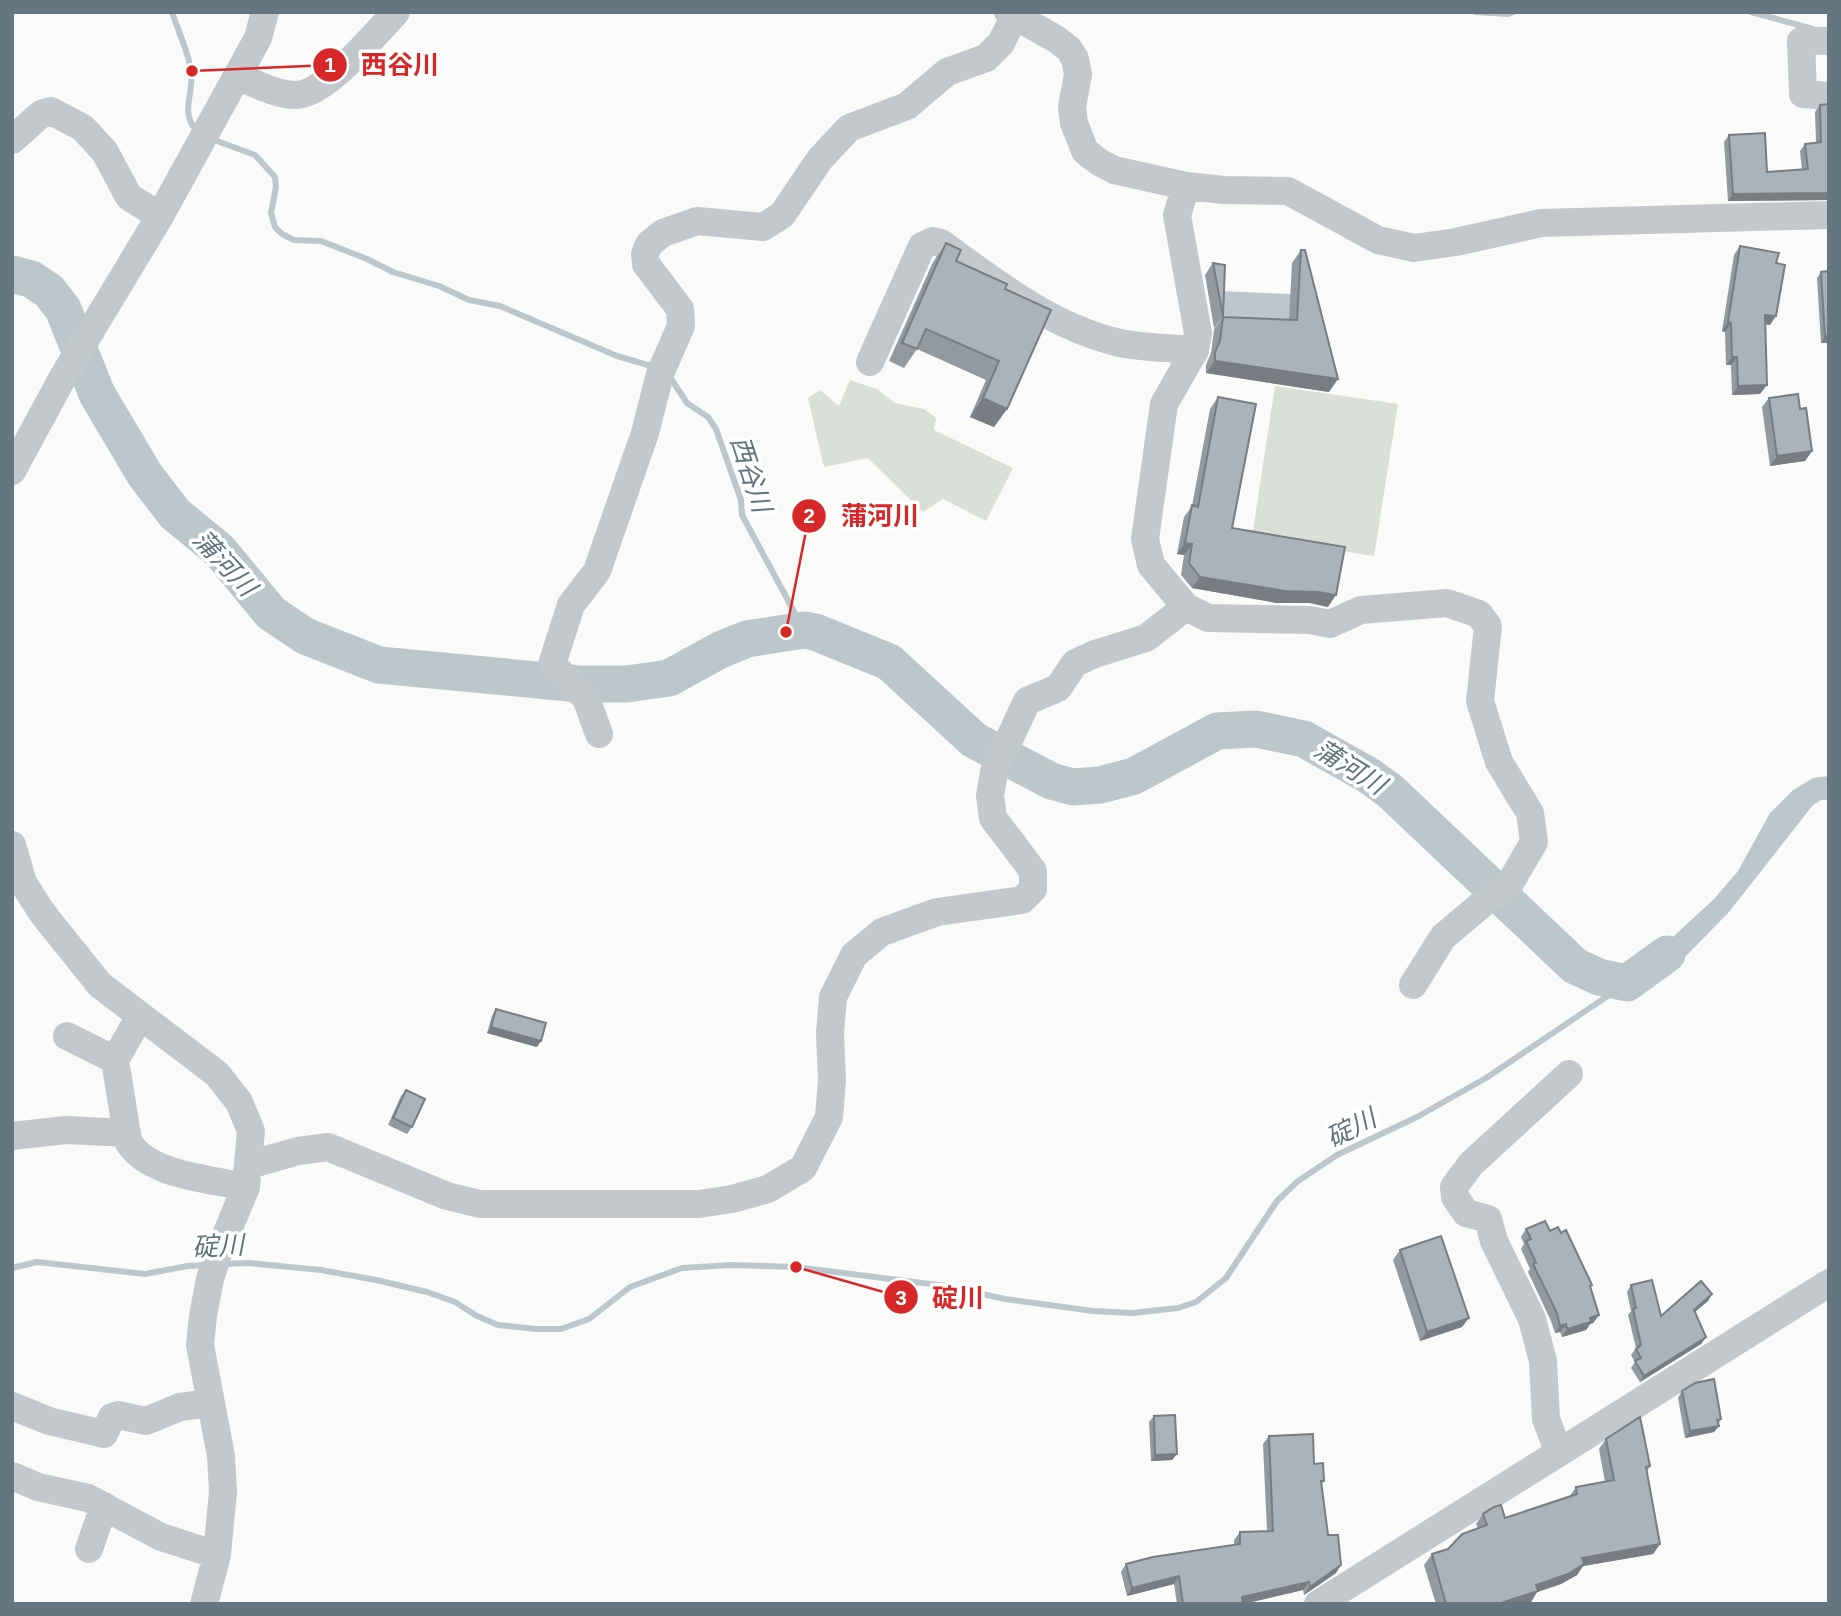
<svg xmlns="http://www.w3.org/2000/svg" width="1841" height="1616" font-family="Arial,'Noto Sans JP',sans-serif">
  <style>
    .green { fill: #dadfd7 }
    .water { fill: #bbc7cb }
    .lines { fill: none; stroke-linecap: round; stroke-linejoin: round }
    .stream { stroke: #bbc7cb; stroke-width: 6 }
    .river { stroke: #bbc7cb; stroke-width: 37 }
    .minor { stroke: #c3c8cc; stroke-width: 28 }
    .wall { fill: #929a9f }
    .shaded-wall { fill: #777d82 }
    .building { fill: #aab3b9; stroke: #777d82; stroke-width: 2 }
    .labels { text-anchor: middle; stroke-width: 7; stroke-linejoin: round; paint-order: stroke }
    .water-label { font-size: 26px; font-style: italic; fill: #60757c; stroke: #fff }
    .leader { fill: none; stroke: #d62828; stroke-width: 2.5 }
    .callout-dot { fill: #d62828; stroke: #fff; stroke-width: 2.5 }
    .mark-label { font-size: 21px; text-anchor: middle; font-weight: bold; fill: #fff }
    .callout-label { font-size: 26px; text-anchor: middle; font-weight: bold; fill: #d62828; stroke: #fff; stroke-width: 7; stroke-linejoin: round; paint-order: stroke }
  </style>
  <rect width="100%" height="100%" fill="#fafaf8"/>
  <path class="green" d="M850 380 877 389 895 403 924 409 936 418 934 430 1013 468 986 521 943 499 923 512 868 458 824 467 808 398 820 390 839 406Z
    M1275 386 1398 404 1374 556 1252 537Z"/>
  <path class="water" d="M1216 291 1291 294 1289 333 1214 330Z
    M1829 776V800H1821L1813 805 1729 912 1688 954 1647 981 1627 983 1640 962 1674 936 1714 899 1738 871 1770 813 1792 791 1813 778Z"/>
  <g class="lines">
    <path class="stream" d="M172 12C178 31 188 51 191 70 195 91 180 110 195 129
      M1476 12 1508 14 1514 12
      M1751 12 1813 29
      M217 141 255 155 275 177 276 187 271 213 275 227 282 234 294 240 321 241 367 259 393 272 439 286 469 300 500 306 617 356 655 367
      M668 374 687 403 708 417 716 429 741 500 742 515 804 630
      M222 1264 249 1263 321 1270 376 1280 427 1292 455 1302 477 1316 498 1325 536 1329H561L589 1319 630 1287 682 1268 731 1265 796 1267 946 1286 1005 1299 1093 1311 1132 1313 1178 1308 1196 1302 1226 1278 1277 1201 1298 1181 1337 1155 1417 1117 1486 1078 1627 983
      M12 1268 37 1262 145 1274 188 1266 207 1265"/>
    <path class="river" d="M12 274 31 279 49 291 63 309 97 394 145 475 175 514 219 550 271 613 305 636 379 665 579 684H627L669 678 720 650 747 639 804 630 815 632 889 662 974 740 1051 781 1073 787 1100 785 1134 776 1217 731 1256 729 1304 739 1368 775 1390 791 1575 966 1599 977 1627 983 1667 954"/>
    <path class="minor" d="M1008 12 1056 39 1069 49 1075 59 1078 74 1072 107 1074 123 1085 151 1099 162 1114 170 1186 186 1224 190 1288 191 1378 240 1414 248 1456 242 1541 223 1829 215
      M1829 41H1801L1803 94 1829 96
      M237 76C255 83 274 94 293 95 323 98 375 34 396 12
      M12 140 41 114 51 111 83 128 105 152 129 197 160 216
      M870 362 922 246 933 241 941 243C996 283 1051 327 1120 343 1144 348 1171 348 1195 350
      M12 471 63 377 160 216 237 76 258 38 265 12
      M1186 607 1208 618 1310 620 1330 624 1361 610 1447 603 1479 614 1488 626 1480 701 1499 762 1530 813 1534 842 1509 885 1482 904 1443 937 1413 985
      M599 734 586 698 552 664 571 605 597 571 645 433 660 374 681 326 680 309 646 264 645 254 649 244 663 233 697 221 763 227 782 215 820 159 849 128 907 106 947 72 986 58 1001 43 1014 17
      M12 845 23 883 43 914 100 985 217 1074 239 1102 251 1131 246 1187 218 1254 210 1279 203 1316 200 1345 221 1456 223 1492 217 1555 204 1604
      M67 1036 115 1060 128 1141C146 1175 211 1179 246 1187
      M115 1060 140 1016
      M12 1136 66 1130 127 1133
      M249 1165 298 1151 328 1147 447 1196 480 1204H699L732 1199 768 1189 803 1168 829 1117 832 1080 830 1033 833 997 854 955 882 932 937 912 1022 900 1033 889V871L993 818 990 796 994 772 1027 701 1058 688 1075 663 1095 654 1146 638 1186 607 1151 565 1145 539 1164 404 1195 350 1198 333 1177 215 1186 186
      M12 1406 49 1421 104 1434 112 1417 118 1415 146 1421 180 1407 210 1403
      M1559 1453 1546 1419 1543 1361 1532 1319 1494 1241 1488 1219 1466 1213 1455 1197 1454 1187 1471 1164 1569 1074
      M12 1476 38 1487 88 1498 161 1537 217 1555
      M89 1549 104 1506
      M1318 1604 1829 1283"/>
  </g>
  <path class="wall" d="M1820 105 1829 200 1728 201 1724 142 1729 135 1767 172 1802 170 1800 151 1805 144 1816 143 1815 112Z
    M946 243 956 261 1005 289 1007 409 994 427 970 417 986 380 917 349 904 368 889 361 933 262Z
    M1740 246 1776 263 1770 325 1765 324 1760 394 1732 395 1731 365H1726L1725 332 1722 331 1734 255Z
    M1301 250 1329 392 1206 373V365L1211 353 1214 330 1223 317 1289 320 1292 263Z
    M1213 263 1223 316 1214 328 1205 275Z
    M1821 272 1829 343H1821L1817 278Z
    M1218 397 1232 528 1328 607 1310 603H1277L1192 588 1181 575 1184 555 1177 554 1184 517 1192 506 1210 409Z
    M1769 398 1800 409 1812 451 1805 461 1770 466 1762 407Z
    M496 1009 537 1047 487 1033 492 1016Z
    M406 1090 412 1127 407 1134 388 1125 401 1096Z
    M1526 1229 1550 1231 1561 1233 1590 1287 1599 1315 1593 1323 1590 1324 1586 1330 1562 1337 1560 1332 1555 1333 1551 1321 1528 1272 1530 1269 1521 1249 1524 1244 1521 1237Z
    M1400 1250 1462 1327 1420 1341 1393 1260Z
    M1631 1285 1661 1316 1712 1294 1708 1301 1695 1312 1706 1337 1701 1344 1640 1382 1631 1368 1635 1362 1631 1355 1636 1348 1628 1315 1631 1311 1627 1292Z
    M1682 1391 1721 1419 1714 1432 1685 1438 1678 1398Z
    M1154 1416 1177 1454 1172 1460 1151 1461 1149 1422Z
    M1269 1436 1314 1464 1324 1481 1321 1485 1328 1535 1336 1573 1304 1595 1303 1590 1243 1604H1177L1174 1584 1127 1596 1121 1572 1126 1564 1234 1545V1540L1240 1532 1267 1531 1263 1444Z
    M1606 1439 1650 1466 1647 1471 1660 1544 1653 1554 1583 1566 1577 1575 1561 1584 1537 1592 1531 1602 1524 1604H1436L1424 1565 1432 1554 1448 1549 1478 1528 1476 1524 1483 1514 1505 1518 1569 1497 1576 1487 1605 1482 1599 1449Z"/>
  <path class="shaded-wall" d="M1829 193V200L1728 201 1733 194Z
    M1765 315 1776 316 1770 325 1759 323Z
    M1728 322 1731 323 1725 332 1722 331Z
    M1825 336H1829V343H1821Z
    M1732 357H1737L1731 365H1726Z
    M1215 361 1338 379 1329 392 1206 373Z
    M1767 385 1760 394 1732 395 1738 386Z
    M983 398 1007 409 994 427 970 417Z
    M1812 451 1805 461 1770 466 1777 456Z
    M1185 543 1192 544 1184 555 1177 554Z
    M1200 577 1318 592 1336 595 1328 607 1310 603H1277L1192 588Z
    M491 1027 541 1041 537 1047 487 1033Z
    M1712 1294 1708 1301 1690 1316 1694 1310Z
    M1599 1315 1593 1323 1590 1324 1586 1330 1562 1337 1567 1329 1590 1318Z
    M1469 1318 1462 1327 1420 1341 1427 1332Z
    M1566 1324 1560 1332 1555 1333 1560 1326Z
    M1706 1337 1701 1344 1640 1382 1644 1376Z
    M1719 1426 1714 1432 1685 1438 1690 1431Z
    M1177 1454 1172 1460 1151 1461 1155 1455Z
    M1660 1544 1653 1554 1583 1566 1577 1575 1561 1584 1537 1592 1531 1602 1524 1604H1498L1536 1585 1582 1558Z
    M1341 1565 1336 1573 1304 1595 1310 1587Z
    M1179 1576 1174 1584 1127 1596 1132 1588Z
    M1309 1582 1303 1590 1243 1604 1242 1597Z"/>
  <path class="building" d="M1829 104V193L1733 194 1729 135 1765 133 1767 172 1808 169 1805 144 1821 142 1820 105Z
    M946 243 961 250 956 261 1007 284 1005 289 1051 310 1007 409 983 398 999 361 926 329 917 349 902 343Z
    M1740 246 1779 253 1776 263 1785 265 1776 316 1765 315 1767 385 1738 386 1737 357H1732L1731 323 1728 322Z
    M1301 250H1305L1338 379 1215 361V352L1220 341 1223 317 1297 320Z
    M1213 263 1225 265 1223 316Z
    M1829 271V336H1825L1821 272Z
    M1798 394 1800 409 1806 408 1812 451 1777 456 1769 398Z
    M1218 397 1256 404 1232 528 1345 547 1336 595 1318 592 1285 591 1200 577 1189 563 1192 544 1185 543 1192 505 1198 507Z
    M496 1009 546 1023 541 1041 491 1027Z
    M406 1090 425 1099 412 1127 393 1118Z
    M1545 1221 1550 1231 1558 1227 1561 1233 1566 1230 1592 1285 1590 1286 1599 1315 1590 1318 1591 1322 1567 1329 1566 1324 1560 1326 1557 1313 1533 1264 1536 1263 1526 1241 1531 1239 1526 1229Z
    M1441 1236 1469 1318 1427 1332 1400 1250Z
    M1652 1280 1661 1316 1701 1281 1712 1294 1694 1310 1706 1337 1644 1376 1635 1361 1641 1358 1636 1349 1641 1345 1633 1309 1636 1308 1631 1285Z
    M1714 1379 1721 1419 1717 1420 1719 1426 1690 1431 1682 1391 1695 1383Z
    M1175 1415 1177 1454 1155 1455 1154 1416Z
    M1640 1417 1650 1466 1646 1467 1660 1544 1582 1558 1584 1564 1568 1574 1536 1585 1538 1591 1498 1604H1446L1432 1554 1448 1549 1462 1534 1487 1525 1483 1514 1494 1507 1501 1505 1505 1518 1577 1494 1576 1487 1614 1480 1606 1439Z
    M1313 1434 1314 1464 1323 1463 1324 1481H1321L1328 1535H1338L1341 1565 1310 1587 1309 1582 1242 1597 1243 1604H1183L1179 1576 1132 1588 1126 1564 1153 1557 1240 1544V1532L1273 1531 1269 1436Z"/>
  <g class="labels">
    <g class="water-label">
      <text transform="translate(751 474) rotate(72)" y="9">西谷川</text>
      <text transform="translate(225 563) rotate(47)" y="9">蒲河川</text>
      <text transform="translate(1350 767) rotate(32)" y="9">蒲河川</text>
      <text transform="translate(1351 1128) rotate(-27)" y="9">碇川</text>
      <text transform="translate(218 1246) rotate(-3)" y="9">碇川</text>
    </g>
  </g>
  <path class="leader" d="M192 71L330 65M786 632L809 516M796 1267L901 1297"/>
  <g class="callout-dot">
    <circle cx="192" cy="71" r="7"/>
    <circle cx="786" cy="632" r="7"/>
    <circle cx="796" cy="1267" r="7"/>
    <circle cx="330" cy="65" r="18"/>
    <circle cx="809" cy="516" r="18"/>
    <circle cx="901" cy="1297" r="18"/>
  </g>
  <g class="mark-label">
    <text x="330" y="72">1</text>
    <text x="809" y="523">2</text>
    <text x="901" y="1305">3</text>
  </g>
  <g class="callout-label">
    <text x="400" y="74">西谷川</text>
    <text x="880" y="525">蒲河川</text>
    <text x="958" y="1307">碇川</text>
  </g>
  <rect width="1841" height="1616" fill="none" stroke="#657683" stroke-width="28"/>
</svg>
